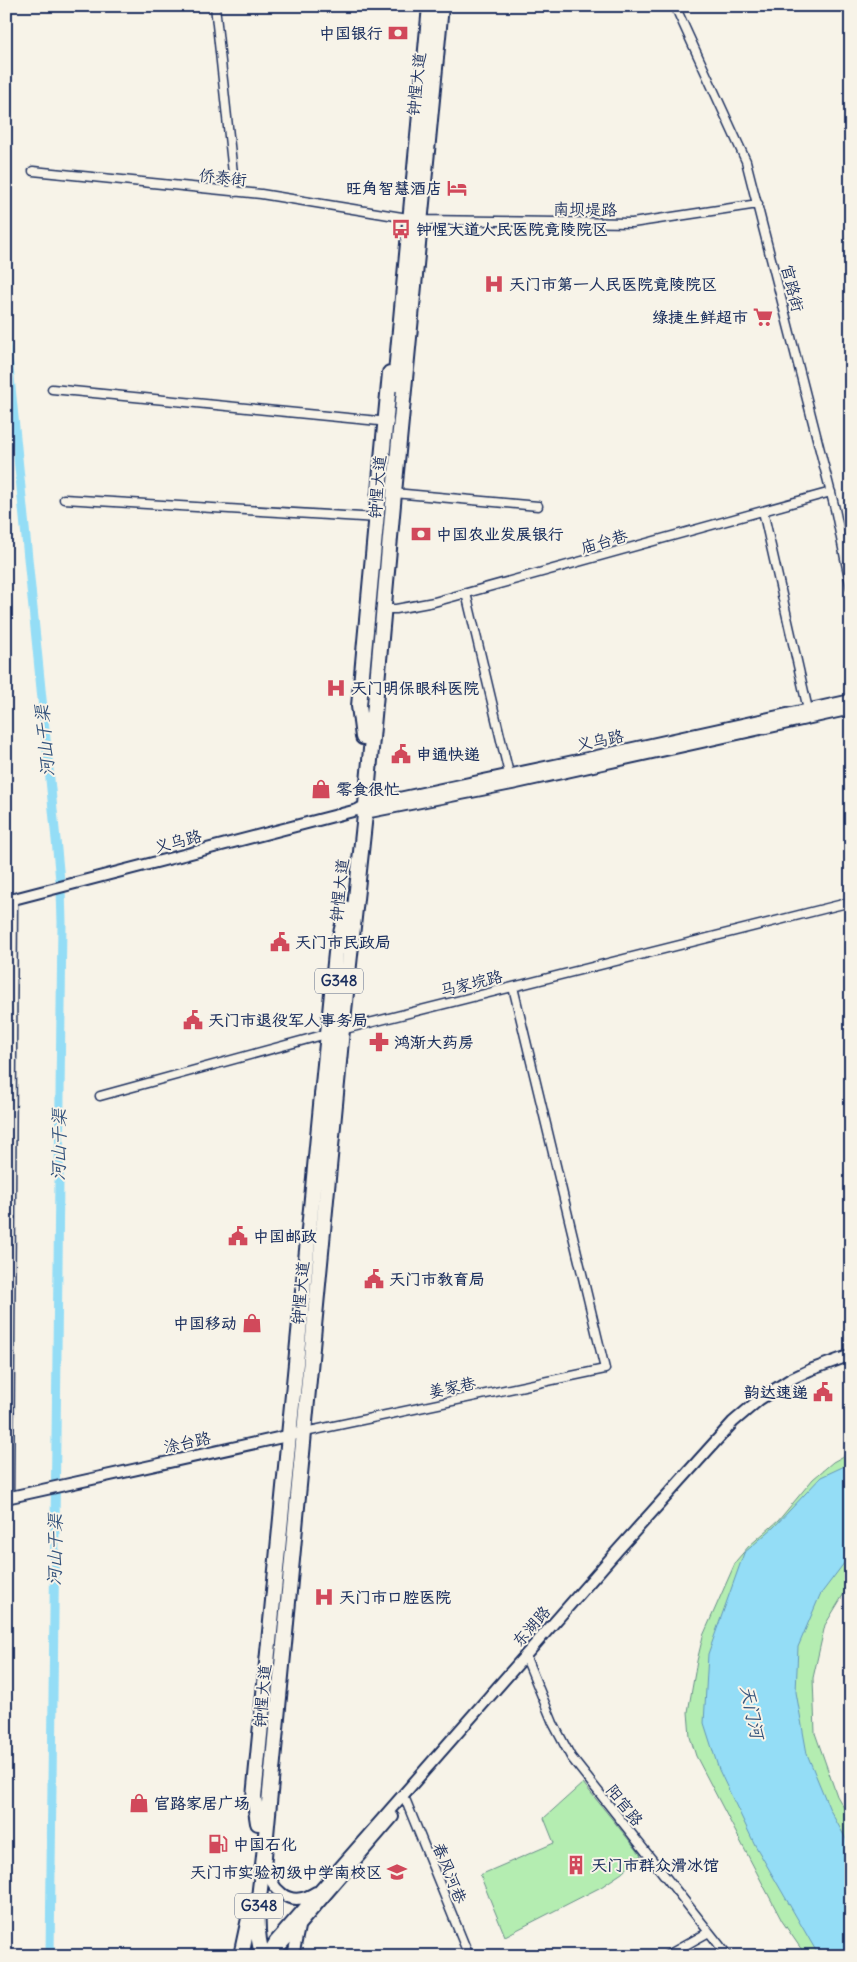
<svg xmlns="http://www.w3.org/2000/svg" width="857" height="1962" font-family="Delius,'LXGW WenKai TC',sans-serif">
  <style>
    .green { fill: #b4edb1; stroke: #688e88 }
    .water { fill: #94ddf6; stroke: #6497b9 }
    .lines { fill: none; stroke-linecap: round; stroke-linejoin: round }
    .canal { stroke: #94ddf6; stroke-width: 9 }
    .street-casing { stroke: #1b2f5e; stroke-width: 11 }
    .secondary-casing { stroke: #1b2f5e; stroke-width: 14 }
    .highway-casing { stroke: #1b2f5e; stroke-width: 18 }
    .street { stroke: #f7f3e8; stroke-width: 8 }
    .secondary { stroke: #f7f3e8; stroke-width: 10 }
    .highway { stroke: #f7f3e8; stroke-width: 14 }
    .labels { text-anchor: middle; stroke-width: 4; stroke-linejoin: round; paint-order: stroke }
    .shield { fill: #f7f3e8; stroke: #5d6a87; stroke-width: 1 }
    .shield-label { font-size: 15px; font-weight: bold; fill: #1b2f5e }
    .poi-label { font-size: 16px; font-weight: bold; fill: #1b2f5e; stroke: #f7f3e8; text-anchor: start }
    .street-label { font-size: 16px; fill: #1b2f5e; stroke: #f7f3e8 }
    .water-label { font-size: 18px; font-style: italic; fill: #33527c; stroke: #f7f3e8 }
  </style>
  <rect width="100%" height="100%" fill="#f7f3e8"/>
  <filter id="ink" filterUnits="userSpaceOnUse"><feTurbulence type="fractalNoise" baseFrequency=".02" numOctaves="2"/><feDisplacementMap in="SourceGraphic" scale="10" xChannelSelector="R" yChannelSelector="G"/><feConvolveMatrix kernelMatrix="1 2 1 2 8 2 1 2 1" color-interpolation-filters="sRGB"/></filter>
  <g filter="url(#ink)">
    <path class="green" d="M851 1452V1582L825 1625 813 1678 815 1733 837 1796 851 1820V1956H806L782 1921 696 1756 690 1737 688 1712 697 1661 703 1636 736 1561 749 1546 778 1521 813 1479 833 1462Z
      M583 1783 641 1855 622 1873 601 1887 505 1936 480 1875 554 1843 544 1818Z"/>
    <path class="water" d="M851 1463V1554L820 1595 798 1647 796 1692 807 1754 830 1810 851 1848V1956H819L755 1845 719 1770 704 1723 708 1654 744 1553 774 1527 821 1477Z"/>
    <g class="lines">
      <path class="canal" d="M6 337 61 890 62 922 50 1956"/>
      <defs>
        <path id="street" d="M215 6 235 192
          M675 6 746 161 835 509 851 588
          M33 171 261 194 420 220 632 223 758 204
          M52 389 389 422
          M394 493 538 506
          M64 499 378 518
          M763 511 809 714
          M466 593 510 778
          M383 609H396L434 602 831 492
          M341 1030 851 902
          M100 1096 330 1033
          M305 1432 605 1369 513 987
          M9 1497 13 900
          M525 1655 553 1723 571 1757 728 1956
          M406 1801 469 1956
          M666 1956 709 1932"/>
        <path id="secondary" d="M360 811 365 813 512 784 851 709
          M6 901 357 810 366 805 583 759 851 700
          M6 1498 305 1432
          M265 1863C271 1889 288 1910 316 1892
          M269 1955 281 1946 299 1926 393 1817
          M266 1956 275 1941 617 1551 733 1422 760 1399 791 1379 810 1370 851 1355
          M293 1956 299 1927"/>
        <path id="highway" d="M395 384 430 6
          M363 737 359 706 390 373
          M258 1823 254 1797 328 1033 336 953 347 909
          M241 1956 250 1914
          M263 1956C252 1927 261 1886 264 1856L342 1030 366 805 394 493 441 6"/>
      </defs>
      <use href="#street" class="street-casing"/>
      <use href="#secondary" class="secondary-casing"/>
      <use href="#highway" class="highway-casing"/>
      <use href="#street" class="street"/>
      <use href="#secondary" class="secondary"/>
      <use href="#highway" class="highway"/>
    </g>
  </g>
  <defs>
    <symbol id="bank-bare" viewBox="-9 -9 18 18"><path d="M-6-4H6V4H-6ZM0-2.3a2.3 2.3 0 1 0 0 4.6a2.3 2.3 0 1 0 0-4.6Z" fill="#d1495b" stroke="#f7f3e8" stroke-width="2.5" paint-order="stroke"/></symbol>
    <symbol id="hotel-bare" viewBox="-9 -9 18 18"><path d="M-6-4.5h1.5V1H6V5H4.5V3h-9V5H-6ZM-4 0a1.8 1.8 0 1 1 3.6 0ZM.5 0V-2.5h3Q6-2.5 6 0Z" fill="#d1495b" stroke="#f7f3e8" stroke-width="2.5" paint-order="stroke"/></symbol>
    <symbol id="bus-bare" viewBox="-9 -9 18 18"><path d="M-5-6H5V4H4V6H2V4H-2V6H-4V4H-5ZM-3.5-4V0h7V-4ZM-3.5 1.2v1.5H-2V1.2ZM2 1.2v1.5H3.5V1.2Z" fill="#d1495b" stroke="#f7f3e8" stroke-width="2.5" paint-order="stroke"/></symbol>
    <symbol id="hospital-bare" viewBox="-9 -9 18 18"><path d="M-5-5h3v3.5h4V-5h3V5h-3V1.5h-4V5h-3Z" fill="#d1495b" stroke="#f7f3e8" stroke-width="2.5" paint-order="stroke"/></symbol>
    <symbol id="supermarket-bare" viewBox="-9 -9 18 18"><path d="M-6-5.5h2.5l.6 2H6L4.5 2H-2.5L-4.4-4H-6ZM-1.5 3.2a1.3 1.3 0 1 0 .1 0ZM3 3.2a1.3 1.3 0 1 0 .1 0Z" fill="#d1495b" stroke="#f7f3e8" stroke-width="2.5" paint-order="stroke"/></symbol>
    <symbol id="civic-bare" viewBox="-9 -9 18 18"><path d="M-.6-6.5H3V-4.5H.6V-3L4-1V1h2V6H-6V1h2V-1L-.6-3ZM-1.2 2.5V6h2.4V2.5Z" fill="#d1495b" stroke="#f7f3e8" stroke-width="2.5" paint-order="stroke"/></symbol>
    <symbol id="shop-bare" viewBox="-9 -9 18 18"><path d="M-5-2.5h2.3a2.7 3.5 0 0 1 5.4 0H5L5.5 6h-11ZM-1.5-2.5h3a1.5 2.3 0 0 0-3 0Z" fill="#d1495b" stroke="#f7f3e8" stroke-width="2.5" paint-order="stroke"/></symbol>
    <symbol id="pharmacy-bare" viewBox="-9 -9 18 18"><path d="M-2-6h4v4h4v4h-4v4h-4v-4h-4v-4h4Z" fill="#d1495b" stroke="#f7f3e8" stroke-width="2.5" paint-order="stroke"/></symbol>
    <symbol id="fuel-bare" viewBox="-9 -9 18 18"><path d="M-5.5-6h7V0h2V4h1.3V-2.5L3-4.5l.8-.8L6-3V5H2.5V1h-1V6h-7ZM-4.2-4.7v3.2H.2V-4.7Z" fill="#d1495b" stroke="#f7f3e8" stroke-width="2.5" paint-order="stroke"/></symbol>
    <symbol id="building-bare" viewBox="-9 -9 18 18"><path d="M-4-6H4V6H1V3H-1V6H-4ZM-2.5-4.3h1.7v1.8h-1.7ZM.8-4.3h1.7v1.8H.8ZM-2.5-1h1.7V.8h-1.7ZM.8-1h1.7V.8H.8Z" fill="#d1495b" stroke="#f7f3e8" stroke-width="2.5" paint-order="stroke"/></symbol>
    <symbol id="school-bare" viewBox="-9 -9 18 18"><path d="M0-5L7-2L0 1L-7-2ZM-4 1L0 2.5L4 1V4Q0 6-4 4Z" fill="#d1495b" stroke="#f7f3e8" stroke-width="2.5" paint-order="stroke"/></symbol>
  </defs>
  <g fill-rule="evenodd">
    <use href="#bank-bare" x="384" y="19" width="28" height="28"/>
    <use href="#hotel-bare" x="443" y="174" width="28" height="28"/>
    <use href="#bus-bare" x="387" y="215" width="28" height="28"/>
    <use href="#hospital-bare" x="480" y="270" width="28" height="28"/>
    <use href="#supermarket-bare" x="749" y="303" width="28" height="28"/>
    <use href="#bank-bare" x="407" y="520" width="28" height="28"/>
    <use href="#hospital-bare" x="322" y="674" width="28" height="28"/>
    <use href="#civic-bare" x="387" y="740" width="28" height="28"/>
    <use href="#shop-bare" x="307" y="775" width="28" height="28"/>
    <use href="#civic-bare" x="266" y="928" width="28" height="28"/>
    <use href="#civic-bare" x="179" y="1006" width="28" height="28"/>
    <use href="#pharmacy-bare" x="365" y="1028" width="28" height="28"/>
    <use href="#civic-bare" x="224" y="1222" width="28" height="28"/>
    <use href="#civic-bare" x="360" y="1265" width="28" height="28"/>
    <use href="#shop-bare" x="238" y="1309" width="28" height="28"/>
    <use href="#civic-bare" x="809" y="1378" width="28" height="28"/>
    <use href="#hospital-bare" x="310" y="1583" width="28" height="28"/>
    <use href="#shop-bare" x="125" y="1789" width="28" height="28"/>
    <use href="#fuel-bare" x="204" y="1830" width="28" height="28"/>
    <use href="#building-bare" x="562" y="1851" width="28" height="28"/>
    <use href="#school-bare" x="383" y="1858" width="28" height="28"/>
  </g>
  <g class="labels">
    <g class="shield">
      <rect x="315" y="968.5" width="48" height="25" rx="4"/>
      <rect x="235" y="1893.5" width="48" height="25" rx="4"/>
    </g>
    <g class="shield-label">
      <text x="339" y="986">G348</text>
      <text x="259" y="1911">G348</text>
    </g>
    <g class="poi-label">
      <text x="383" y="39" text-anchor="end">中国银行</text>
      <text x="442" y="194" text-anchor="end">旺角智慧酒店</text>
      <text x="416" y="235">钟惺大道人民医院竟陵院区</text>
      <text x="509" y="290">天门市第一人民医院竟陵院区</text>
      <text x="748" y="323" text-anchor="end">绿捷生鲜超市</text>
      <text x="436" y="540">中国农业发展银行</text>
      <text x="351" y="694">天门明保眼科医院</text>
      <text x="416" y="760">申通快递</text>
      <text x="336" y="795">零食很忙</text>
      <text x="295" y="948">天门市民政局</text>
      <text x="208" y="1026">天门市退役军人事务局</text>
      <text x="394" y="1048">鸿渐大药房</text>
      <text x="253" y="1242">中国邮政</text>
      <text x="389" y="1285">天门市教育局</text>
      <text x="237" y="1329" text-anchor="end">中国移动</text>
      <text x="808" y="1398" text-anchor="end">韵达速递</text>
      <text x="339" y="1603">天门市口腔医院</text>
      <text x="154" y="1809">官路家居广场</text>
      <text x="233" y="1850">中国石化</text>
      <text x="591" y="1871">天门市群众滑冰馆</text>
      <text x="382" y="1878" text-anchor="end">天门市实验初级中学南校区</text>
    </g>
    <g class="street-label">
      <text transform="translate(416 84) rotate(-84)" y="6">钟惺大道</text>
      <text transform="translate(223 177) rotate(6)" y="6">侨泰街</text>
      <text transform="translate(585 209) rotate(1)" y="6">南坝堤路</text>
      <text transform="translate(793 288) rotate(76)" y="6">官路街</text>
      <text transform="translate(377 487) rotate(-85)" y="6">钟惺大道</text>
      <text transform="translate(604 541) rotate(-16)" y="6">庙台巷</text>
      <text transform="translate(600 740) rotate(-12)" y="6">义乌路</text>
      <text transform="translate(178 841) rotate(-15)" y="6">义乌路</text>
      <text transform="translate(339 890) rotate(-84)" y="6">钟惺大道</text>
      <text transform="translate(471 983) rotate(-14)" y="6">马家垸路</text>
      <text transform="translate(300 1293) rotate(-85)" y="6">钟惺大道</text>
      <text transform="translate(452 1387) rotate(-12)" y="6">姜家巷</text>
      <text transform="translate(187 1442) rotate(-12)" y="6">涂台路</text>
      <text transform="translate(531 1626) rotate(-49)" y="6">东湖路</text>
      <text transform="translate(262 1696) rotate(-85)" y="6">钟惺大道</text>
      <text transform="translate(625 1805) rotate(51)" y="6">阳官路</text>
      <text transform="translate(450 1873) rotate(68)" y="6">春风河巷</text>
    </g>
    <g class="water-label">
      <text transform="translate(45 741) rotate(-95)" y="6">河山干渠</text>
      <text transform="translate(59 1145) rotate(-89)" y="6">河山干渠</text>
      <text transform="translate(55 1550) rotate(-89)" y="6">河山干渠</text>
      <text transform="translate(752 1712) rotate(78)" y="6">天门河</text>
    </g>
  </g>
  <rect width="857" height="1962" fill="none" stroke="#f7f3e8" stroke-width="25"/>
  <rect x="12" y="12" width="832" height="1937" fill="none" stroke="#1b2f5e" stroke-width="2" filter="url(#ink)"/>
</svg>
